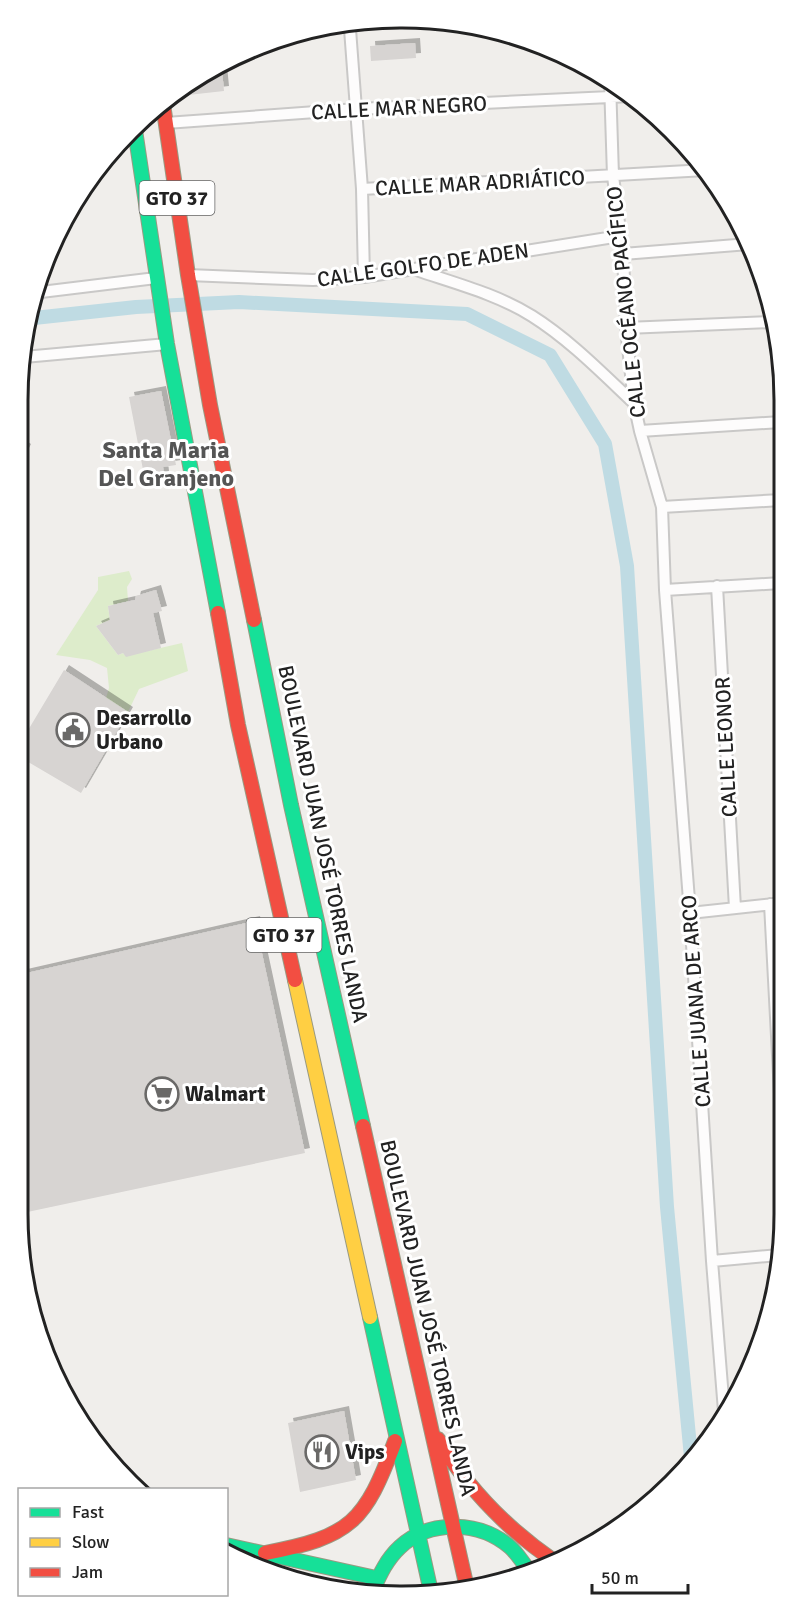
<svg xmlns="http://www.w3.org/2000/svg" width="802" height="1614" font-family="Signika,sans-serif">
  <style>
    .grass { fill: #ddeccb }
    .lines { fill: none; stroke-linecap: round; stroke-linejoin: round }
    .canal { stroke: #bfdbe3; stroke-width: 14 }
    .building { fill: #d7d4d2; filter: url(#shadow) }
    .street-casing { stroke: #c9c8c7; stroke-width: 14 }
    .fast-casing { stroke: #999a82; stroke-width: 16 }
    .slow-casing { stroke: #999a82; stroke-width: 16 }
    .jam-casing { stroke: #999a82; stroke-width: 16 }
    .street { stroke: #fdfcfc; stroke-width: 10 }
    .fast { stroke: #16e098; stroke-width: 14 }
    .slow { stroke: #ffcf43; stroke-width: 14 }
    .jam { stroke: #f24e42; stroke-width: 14 }
    .labels { text-anchor: middle; stroke-width: 6; stroke-linejoin: round; paint-order: stroke }
    .shield { fill: #fff; stroke: #646464; stroke-width: 1.5 }
    .shield-label { font-size: 20px; font-weight: bold; fill: #222 }
    .street-label { font-size: 21px; fill: #222; stroke: #fff }
    .poi-label { font-size: 21px; font-weight: bold; fill: #222; stroke: #fff; text-anchor: start }
    .quarter-label { font-size: 24px; font-weight: bold; fill: #555; stroke: #fff }
    .rim { fill: none; stroke: #222; stroke-width: 3 }
  </style>
  <defs>
    <filter id="shadow"><feDropShadow dx="5" dy="-5" stdDeviation="0" flood-color="#0004"/></filter>
  </defs>
  <rect width="100%" height="100%" fill="#f0eeeb"/>
  <path class="grass" d="M129 571 132 579 127 587 128 601 108 606 110 620 96 626 118 655 123 653 126 656 182 643 188 671 139 689 128 712 106 698 109 688 107 668 90 660 56 655 98 590V577Z"/>
  <g class="lines">
    <path class="canal" d="M34 318 136 307 239 302 467 314 550 355 605 444 627 566 667 1207 691 1457"/>
  </g>
  <path class="building" d="M415 43 416 58 371 61 370 46Z
    M222 71 224 91 188 95V90Z
    M161 391 176 465 163 467 164 476 145 480 129 397Z
    M19 444 26 449 19 463Z
    M156 590 162 611 153 613 161 648 126 657 123 653 118 655 96 626 110 620 108 606 135 600 136 596Z
    M64 670 128 712 81 793 18 756V747Z
    M255 921 305 1153 18 1214V975Z
    M344 1411 356 1480 300 1492 288 1423Z"/>
  <g class="lines">
    <defs>
      <path id="street" d="M350 29 362 189 364 277
        M610 82 613 176 623 254 626 328 634 403 640 431 662 507 665 590 690 913 712 1261 724 1411
        M166 123 357 109 632 96
        M362 189 706 170
        M623 254 749 244
        M416 270C454 283 497 294 532 316 570 340 602 373 634 403
        M188 275 313 280 364 277 620 236
        M41 292 156 278
        M626 328 773 322
        M24 357 167 344
        M640 431 781 422
        M662 507 781 500
        M717 586 735 908
        M665 590 781 583
        M770 904 783 1150
        M690 913 782 903
        M712 1261 779 1255"/>
      <path id="fast" d="M135 130 167 344 218 613
        M254 620 291 805 363 1126
        M370 1317 431 1592
        M226 1545 376 1578
        M373 1590C380 1574 387 1559 400 1547 430 1519 480 1521 510 1547 517 1553 522 1562 528 1569"/>
      <path id="slow" d="M295 980 370 1317"/>
      <path id="jam" d="M163 104 188 275 210 405 254 620
        M218 613 238 725 295 980
        M363 1126 467 1588
        M438 1439C468 1489 506 1528 554 1561
        M265 1553C351 1537 365 1522 395 1441"/>
    </defs>
    <use href="#street" class="street-casing"/>
    <use href="#fast" class="fast-casing"/>
    <use href="#slow" class="slow-casing"/>
    <use href="#jam" class="jam-casing"/>
    <use href="#street" class="street"/>
    <use href="#fast" class="fast"/>
    <use href="#slow" class="slow"/>
    <use href="#jam" class="jam"/>
  </g>
  <defs>
    <symbol id="civic-ring" viewBox="-11 -11 22 22"><circle r="9.5" fill="#fff" stroke="#6a6968" stroke-width="1.5"/><path d="M-.6-6.5H3V-4.5H.6V-3L4-1V1h2V6H-6V1h2V-1L-.6-3ZM-1.2 2.5V6h2.4V2.5Z" fill="#6a6968"/></symbol>
    <symbol id="supermarket-ring" viewBox="-11 -11 22 22"><circle r="9.5" fill="#fff" stroke="#6a6968" stroke-width="1.5"/><path d="M-6-5.5h2.5l.6 2H6L4.5 2H-2.5L-4.4-4H-6ZM-1.5 3.2a1.3 1.3 0 1 0 .1 0ZM3 3.2a1.3 1.3 0 1 0 .1 0Z" fill="#6a6968"/></symbol>
    <symbol id="restaurant-ring" viewBox="-11 -11 22 22"><circle r="9.5" fill="#fff" stroke="#6a6968" stroke-width="1.5"/><path d="M-5-6h1v4h1v-4h1v4h1v-4h1v5L-1.5 .5V6h-2V.5L-5-1ZM5-6V6H3V1.5H1.5Q1.5-4 5-6Z" fill="#6a6968"/></symbol>
  </defs>
  <g fill-rule="evenodd">
    <use href="#civic-ring" x="54" y="711" width="38" height="38"/>
    <use href="#supermarket-ring" x="143" y="1075" width="38" height="38"/>
    <use href="#restaurant-ring" x="303" y="1433" width="38" height="38"/>
  </g>
  <g class="labels">
    <g class="shield">
      <rect x="139.5" y="181" width="75" height="34" rx="4.5"/>
      <rect x="246.5" y="918" width="75" height="34" rx="4.5"/>
    </g>
    <g class="shield-label">
      <text x="177" y="205">GTO 37</text>
      <text x="284" y="942">GTO 37</text>
    </g>
    <g class="street-label">
      <text transform="translate(399 108) rotate(-3)" y="7">CALLE MAR NEGRO</text>
      <text transform="translate(480 183) rotate(-3)" y="7">CALLE MAR ADRIÁTICO</text>
      <text transform="translate(423 265) rotate(-8)" y="7">CALLE GOLFO DE ADEN</text>
      <text transform="translate(626 302) rotate(-96)" y="7">CALLE OCÉANO PACÍFICO</text>
      <text transform="translate(726 747) rotate(-93)" y="7">CALLE LEONOR</text>
      <text transform="translate(323 844) rotate(78)" y="7">BOULEVARD JUAN JOSÉ TORRES LANDA</text>
      <text transform="translate(696 1001) rotate(-94)" y="7">CALLE JUANA DE ARCO</text>
      <text transform="translate(428 1318) rotate(77)" y="7">BOULEVARD JUAN JOSÉ TORRES LANDA</text>
    </g>
    <g class="poi-label">
      <text x="96" y="725">Desarrollo<tspan x="96" dy="24">Urbano</tspan></text>
      <text x="185" y="1101">Walmart</text>
      <text x="345" y="1459">Vips</text>
    </g>
    <g class="quarter-label">
      <text x="166" y="458">Santa Maria<tspan x="166" dy="28">Del Granjeno</tspan></text>
    </g>
  </g>
  <path d="M0 0H802V1614H0ZM400 28H402A372 372 0 0 1 774 400V1214A372 372 0 0 1 402 1586H400A372 372 0 0 1 28 1214V400A372 372 0 0 1 400 28Z" fill="#fff" fill-rule="evenodd"/>
  <path class="rim" d="M400 28H402A372 372 0 0 1 774 400V1214A372 372 0 0 1 402 1586H400A372 372 0 0 1 28 1214V400A372 372 0 0 1 400 28Z"/>
  <rect x="18" y="1488" width="210" height="108" fill="#ffffff" stroke="#a7a7a7" stroke-width="1.5"/>
  <rect x="30" y="1508" width="30" height="9" fill="#16e098" stroke="#a7a7a7" stroke-width="1.5"/>
  <text x="72" y="1518" font-size="18" fill="#222222">Fast</text>
  <rect x="30" y="1538" width="30" height="9" fill="#ffcf43" stroke="#a7a7a7" stroke-width="1.5"/>
  <text x="72" y="1548" font-size="18" fill="#222222">Slow</text>
  <rect x="30" y="1568" width="30" height="9" fill="#f24e42" stroke="#a7a7a7" stroke-width="1.5"/>
  <text x="72" y="1578" font-size="18" fill="#222222">Jam</text>
  <path d="M592 1584v9h96v-9" fill="none" stroke="#222222" stroke-width="3"/>
  <text x="601" y="1584" font-size="18" fill="#222222" stroke="#ffffff" stroke-width="4.5" paint-order="stroke">50 m</text>
</svg>
